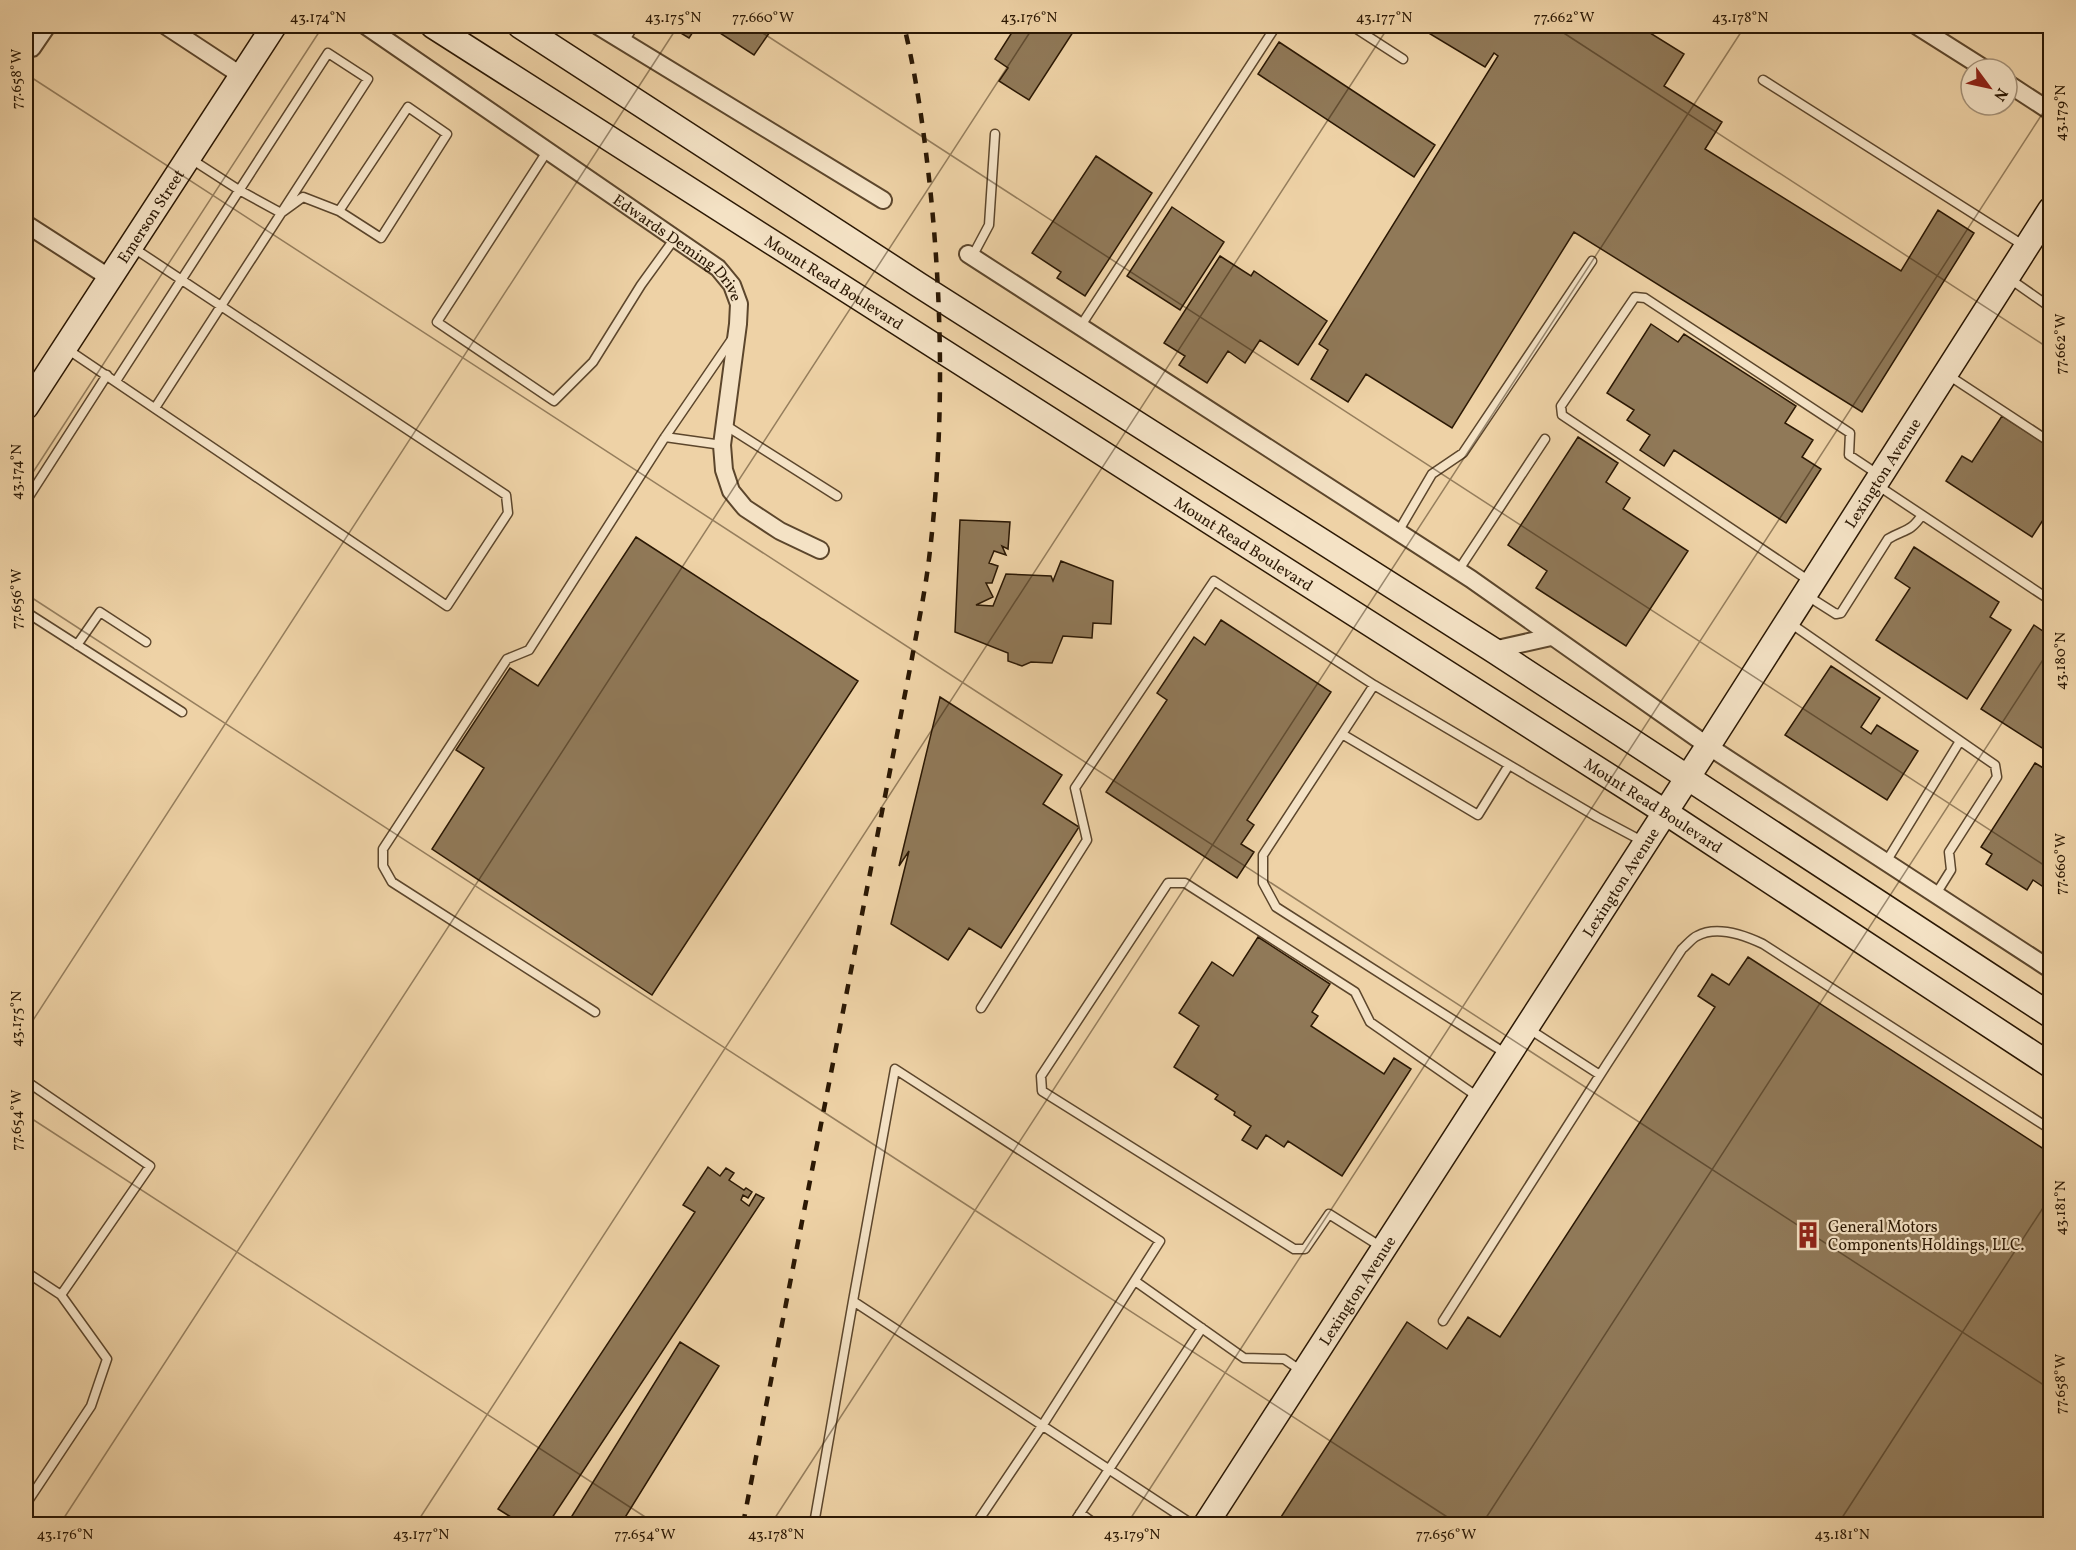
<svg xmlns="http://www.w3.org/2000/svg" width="2076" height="1550" font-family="Vollkorn,serif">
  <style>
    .building { fill: #907958; stroke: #2b1804; stroke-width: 1.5 }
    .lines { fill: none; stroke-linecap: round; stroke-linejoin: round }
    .lane-casing { stroke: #5c462c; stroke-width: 11 }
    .street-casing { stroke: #5c462c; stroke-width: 20 }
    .secondary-casing { stroke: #2b1804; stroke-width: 27 }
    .lane { stroke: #f4e2c5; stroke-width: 8 }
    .street { stroke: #f4e2c5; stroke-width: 16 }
    .secondary { stroke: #f4e2c5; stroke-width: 24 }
    .rail { stroke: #2b1804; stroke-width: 4.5; stroke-dasharray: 10 10; stroke-linecap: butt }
    .ticks { fill: none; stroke: #2b1804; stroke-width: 1.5; stroke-opacity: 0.45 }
    .labels { text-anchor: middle; stroke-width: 4.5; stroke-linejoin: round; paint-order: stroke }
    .street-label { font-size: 16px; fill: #2b1804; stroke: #f4e2c5 }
    .poi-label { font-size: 16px; fill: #2b1804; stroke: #f4e2c5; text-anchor: start }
    .neatline { fill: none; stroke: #2b1804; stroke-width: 2 }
    .ticks-label { font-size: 15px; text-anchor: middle; fill: #2b1804 }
  </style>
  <rect width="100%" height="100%" fill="#eed2a6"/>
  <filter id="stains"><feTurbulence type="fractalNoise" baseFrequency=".00333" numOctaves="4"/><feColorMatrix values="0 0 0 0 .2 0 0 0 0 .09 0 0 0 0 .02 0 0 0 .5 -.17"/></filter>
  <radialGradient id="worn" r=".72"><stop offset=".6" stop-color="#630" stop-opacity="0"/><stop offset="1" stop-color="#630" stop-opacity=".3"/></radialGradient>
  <path class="building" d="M669 26H697L689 38Z
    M709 26H774L754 55Z
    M1016 26H1077L1029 100 999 81 1008 68 995 59Z
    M1417 26H1639L1684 54 1664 86 1722 122 1705 149 1901 271 1938 210 1974 233 1862 412 1574 232 1452 428 1366 374 1348 402 1311 379 1328 350 1319 344 1498 56 1494 53 1485 67Z
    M1279 42 1435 145 1414 177 1258 74Z
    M1096 156 1152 193 1085 296 1057 278 1061 272 1032 253Z
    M1172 207 1224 242 1180 310 1127 276Z
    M1220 256 1251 276 1254 271 1327 321 1298 365 1260 340 1245 363 1228 351 1207 383 1179 365 1185 356 1164 343Z
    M1651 324 1678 342 1684 334 1796 406 1785 423 1813 440 1802 457 1821 469 1786 523 1674 450 1664 466 1640 450 1650 435 1627 420 1634 410 1607 393Z
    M2002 416 2050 447V526L2043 520 2032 537 1946 481 1962 456 1972 462Z
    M1578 437 1618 463 1606 482 1630 498 1623 509 1688 551 1626 646 1536 588 1547 571 1508 545Z
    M960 520 1010 522 1008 549 1002 546 1006 555 994 551 989 563 998 566 992 583H986L993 597 976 605 993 606 1006 574 1051 576 1053 581 1061 561 1113 581 1111 624 1093 623 1092 638 1063 636 1052 663 1031 662 1022 666 1008 661V653L955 632Z
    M636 537 858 681 652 995 432 849 484 768 456 750 510 668 538 686Z
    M1914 547 1999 602 1990 617 2011 630 1967 699 1876 640 1910 588 1895 578Z
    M1221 620 1331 692 1247 820 1254 825 1241 844 1254 852 1237 878 1106 792 1167 700 1157 693 1194 637 1205 645Z
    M2034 625 2050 636V753L1981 709Z
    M1831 666 1880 698 1861 727 1871 734 1877 725 1918 751 1887 800 1785 735Z
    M940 697 1062 775 1043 804 1079 827 1001 948 969 928 948 960 891 924 909 851 899 866Z
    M2035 763 2050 772V880L2045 888 2033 880 2027 890 1986 864 1992 854 1981 847Z
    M1258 937 1330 984 1312 1012 1318 1016 1311 1026 1384 1074 1394 1058 1411 1069 1342 1176 1288 1141 1284 1147 1266 1135 1257 1149 1242 1140 1251 1126 1234 1115 1235 1112 1215 1099 1218 1095 1174 1067 1199 1026 1179 1013 1212 962 1233 976Z
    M1748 957 2050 1153V1524H1293L1281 1517 1407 1322 1447 1349 1468 1317 1500 1337 1715 1007 1698 996 1712 974 1729 985Z
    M708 1167 720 1176 726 1168 734 1173 729 1180 744 1190 746 1188 752 1192 748 1198 743 1195 741 1200 749 1206 756 1194 764 1198 548 1524H522L498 1509 695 1212 683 1205Z
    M680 1342 719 1366 621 1524H567Z"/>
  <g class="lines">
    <defs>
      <path id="lane" d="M1352 26 1403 59
        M624 41 634 26
        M1763 80 2026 247
        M548 150 437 322 554 401 593 362 641 285 675 238
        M191 159 239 190 281 213 303 197 339 211 381 238 447 134 408 107 339 211
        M972 257 989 225 995 134
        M2010 279 2050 307
        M1080 327 1276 26
        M67 349 447 606 508 513 506 495 132 247
        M1948 375 2050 442
        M116 381 328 53 368 79 155 408
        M725 425 837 496
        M665 437 722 445
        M1877 485 2050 600
        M26 501 107 375
        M1398 532 1432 474 1463 453 1592 261
        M1458 571 1545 439
        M1811 582 1562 415 1561 406 1635 297 1645 298 1850 433 1849 455 1879 475
        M1806 595 1836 614 1841 613 1888 539C1904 529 1910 533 1922 515
        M26 612 182 712
        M1790 623 1995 765 1997 777 1949 852 1951 870 1936 894
        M77 645 100 612 146 642
        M1342 734 1478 815 1509 765
        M26 791V795
        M1886 862 1960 741
        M981 1008 1087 840 1075 788 1214 581 1374 685
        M595 1012 392 882 383 866V849L507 659 529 650 665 437 732 339
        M1529 1029 1600 1075
        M1508 1055 1276 907 1263 883V855L1374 685 1597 817 1644 842
        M26 1081 150 1166 61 1295
        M1383 1248 1329 1214 1305 1249H1294L1042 1091 1041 1076 1168 883H1185L1355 992 1370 1022 1478 1097
        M26 1272 61 1295 107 1359 91 1406 26 1504
        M1135 1281 1244 1358 1284 1359 1303 1372
        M1443 1321 1607 1064 1682 949C1687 945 1692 938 1697 936 1717 925 1744 935 1763 944L2050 1129
        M1080 1513 1095 1524
        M814 1524 853 1301
        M976 1524 1042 1426 1160 1241 895 1069 853 1301C966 1376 1079 1450 1192 1524
        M1073 1524 1202 1328"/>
      <g id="street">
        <path d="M166 26 242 76"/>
        <path id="s1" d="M366 26 718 268 732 285 739 304 738 324 722 445 724 470 731 491 745 508 780 531 820 550"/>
        <path d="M598 26 883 200"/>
        <path d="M1917 26 1985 69"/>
        <path d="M32 48 47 26"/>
        <path d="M2007 83 2050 111"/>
        <path d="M26 224 110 278"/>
        <path d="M968 254 1471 579 1708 746 2050 969"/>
        <path d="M1493 650 1551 637"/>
      </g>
      <g id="secondary">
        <path id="s2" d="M433 26 1665 812 2050 1065"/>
        <path d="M520 26 919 285 1493 650 2050 1015"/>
        <path id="s3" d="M26 407 274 26"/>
        <path id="s4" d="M1206 1524 1708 746 2050 210"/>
      </g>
    </defs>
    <use href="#lane" class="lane-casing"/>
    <use href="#street" class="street-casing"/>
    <use href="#secondary" class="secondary-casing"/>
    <use href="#lane" class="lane"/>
    <use href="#street" class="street"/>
    <use href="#secondary" class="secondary"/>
    <path class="rail" d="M743 1524 912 658C918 625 925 592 929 559 944 435 943 311 930 187 924 133 917 79 904 26"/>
  </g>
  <path class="ticks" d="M752 26 2050 869M1553 26 2050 349M26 74 2050 1389M26 483 323 26M26 594 1458 1524M26 1031 678 26M26 1115 656 1524M60 1524 1034 26M416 1524 1389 26M771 1524 1745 26M1127 1524 2050 102M1482 1524 2050 649M1838 1524 2050 1197"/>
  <defs>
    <symbol id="building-bare" viewBox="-9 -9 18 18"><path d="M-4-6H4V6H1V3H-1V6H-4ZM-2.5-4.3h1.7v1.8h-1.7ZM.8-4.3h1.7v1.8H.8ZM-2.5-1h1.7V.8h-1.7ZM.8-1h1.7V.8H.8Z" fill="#8f2418" stroke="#f4e2c5" stroke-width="2.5" paint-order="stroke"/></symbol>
  </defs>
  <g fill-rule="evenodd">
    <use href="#building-bare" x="1789" y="1216" width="38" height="38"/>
  </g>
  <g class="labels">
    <g class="street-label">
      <text dy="6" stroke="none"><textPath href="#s3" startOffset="228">Emerson Street</textPath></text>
      <text dy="6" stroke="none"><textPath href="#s1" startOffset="384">Edwards Deming Drive</textPath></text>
      <text dy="6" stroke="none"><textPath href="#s2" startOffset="476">Mount Read Boulevard</textPath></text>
      <text dy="6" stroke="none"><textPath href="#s4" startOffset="1250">Lexington Avenue</textPath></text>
      <text dy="6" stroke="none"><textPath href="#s2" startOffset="962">Mount Read Boulevard</textPath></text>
      <text dy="6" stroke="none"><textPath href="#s2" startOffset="1448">Mount Read Boulevard</textPath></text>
      <text dy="6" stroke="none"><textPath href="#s4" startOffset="764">Lexington Avenue</textPath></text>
      <text dy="6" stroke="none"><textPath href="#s4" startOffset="278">Lexington Avenue</textPath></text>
    </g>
    <g class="poi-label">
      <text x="1828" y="1232">General Motors<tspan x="1828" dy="18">Components Holdings, LLC.</tspan></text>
    </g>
  </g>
  <rect width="2076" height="1550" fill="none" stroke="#eed2a6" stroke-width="66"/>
  <g transform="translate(1989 87) rotate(123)"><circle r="28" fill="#f4e2c5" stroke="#a49178" stroke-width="1.5"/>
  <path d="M0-4.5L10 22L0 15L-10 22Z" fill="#8f2418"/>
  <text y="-9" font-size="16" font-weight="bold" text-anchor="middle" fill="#2b1804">N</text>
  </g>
  <rect x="33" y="33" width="2010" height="1484" class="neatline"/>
  <g class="ticks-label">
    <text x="318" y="22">43.174°N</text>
    <text x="673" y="22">43.175°N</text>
    <text x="763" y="22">77.660°W</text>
    <text x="1029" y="22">43.176°N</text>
    <text x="1384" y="22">43.177°N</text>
    <text x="1564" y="22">77.662°W</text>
    <text x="1740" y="22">43.178°N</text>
    <text transform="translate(16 79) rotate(-90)" y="5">77.658°W</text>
    <text transform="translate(2060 113) rotate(-90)" y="5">43.179°N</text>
    <text transform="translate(2060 344) rotate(-90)" y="5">77.662°W</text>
    <text transform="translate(16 472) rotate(-90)" y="5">43.174°N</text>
    <text transform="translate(16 599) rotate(-90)" y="5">77.656°W</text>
    <text transform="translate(2060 661) rotate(-90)" y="5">43.180°N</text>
    <text transform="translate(2060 864) rotate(-90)" y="5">77.660°W</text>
    <text transform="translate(16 1019) rotate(-90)" y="5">43.175°N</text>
    <text transform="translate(16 1120) rotate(-90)" y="5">77.654°W</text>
    <text transform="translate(2060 1208) rotate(-90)" y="5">43.181°N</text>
    <text transform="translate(2060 1384) rotate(-90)" y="5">77.658°W</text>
    <text x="65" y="1539">43.176°N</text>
    <text x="421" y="1539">43.177°N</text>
    <text x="645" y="1539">77.654°W</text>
    <text x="776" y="1539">43.178°N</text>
    <text x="1132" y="1539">43.179°N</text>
    <text x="1446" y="1539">77.656°W</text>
    <text x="1842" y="1539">43.181°N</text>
  </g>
  <rect width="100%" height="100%" filter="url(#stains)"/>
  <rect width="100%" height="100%" fill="url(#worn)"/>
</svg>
